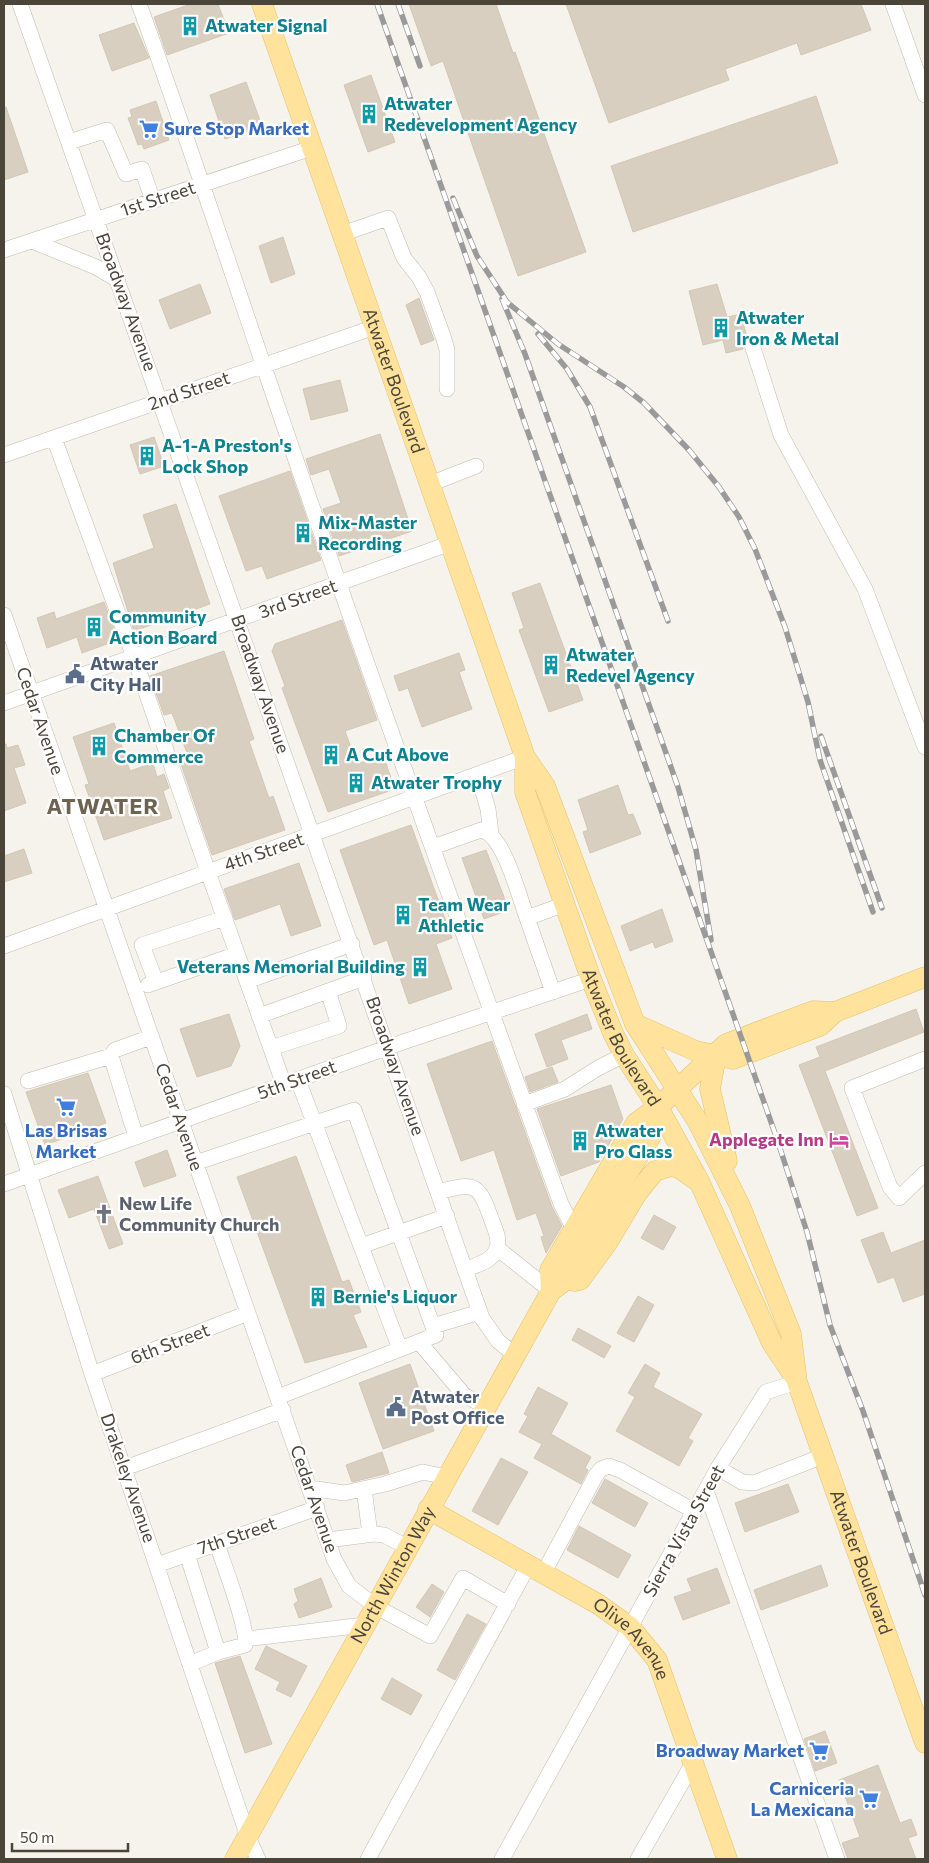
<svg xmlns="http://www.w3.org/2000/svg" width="929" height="1863" font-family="Commissioner,sans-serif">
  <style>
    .building { fill: #d8cfc1; stroke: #d3c7b4 }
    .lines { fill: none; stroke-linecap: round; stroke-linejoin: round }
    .minor-casing { stroke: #c2bbae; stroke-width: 16 }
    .major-casing { stroke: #e6c16a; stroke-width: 21 }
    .minor { stroke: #fff; stroke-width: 15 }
    .major { stroke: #ffe39c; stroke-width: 20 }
    .rail-casing { stroke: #9a9a9a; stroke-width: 5.5 }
    .rail { stroke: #fff; stroke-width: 4; stroke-dasharray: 11; stroke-linecap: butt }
    .labels { text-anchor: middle; stroke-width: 4.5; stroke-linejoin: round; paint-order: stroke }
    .culture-label { font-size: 18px; font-weight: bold; fill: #0d838f; stroke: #fff; text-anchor: start }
    .shop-label { font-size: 18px; font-weight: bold; fill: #366cbe; stroke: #fff; text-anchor: end }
    .street-label { font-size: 18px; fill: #4b4439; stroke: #fff }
    .service-label { font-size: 18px; font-weight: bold; fill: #4e5e75; stroke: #fff; text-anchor: start }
    .hotel-label { font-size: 18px; font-weight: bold; fill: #b23c85; stroke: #fff; text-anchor: end }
    .worship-label { font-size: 18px; font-weight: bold; fill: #5b616d; stroke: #fff; text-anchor: start }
    .district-label { font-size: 22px; font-weight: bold; letter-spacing: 1px; fill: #6e6250; stroke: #fff }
  </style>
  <rect width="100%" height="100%" fill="#f6f3ec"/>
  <path class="building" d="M191 4H218L229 33 167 55 154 17Z
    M409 4H496L513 53 515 52 586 252 518 276 443 61 431 66Z
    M566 4H861L871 30 801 55 797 43 725 69 729 80 609 123Z
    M134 23 149 58 112 71 99 35Z
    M371 75 395 142 368 152 344 85Z
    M246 82 262 126 225 139 210 95Z
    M816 96 838 163 633 232 611 166Z
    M156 101 169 140 144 149 142 144 138 145 128 118 132 117 130 110Z
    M4 107H6L28 172 4 180Z
    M283 237 295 274 271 283 259 246Z
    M200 284 211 313 170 329 159 300Z
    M717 284 727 317 741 314 747 338 743 343V349L726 353 723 340 703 345 689 291Z
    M419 298 434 340 421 345 406 305Z
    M340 380 348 411 311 420 303 389Z
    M380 434 412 531 339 556 323 509 341 503 329 469 311 475 306 459Z
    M154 437 164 466 140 474 130 445Z
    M290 471 321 560 267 579 262 566 246 571 219 496Z
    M176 504 210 604 134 631 113 563 154 548 143 515Z
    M540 583 583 700 549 712 519 630 524 628 512 593Z
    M104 602 118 640 82 653 77 637 47 648 37 618 54 612 56 619Z
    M342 620 377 720 345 731 357 764 383 755 395 789 328 812 282 688 285 686 272 651 275 644Z
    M224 651 254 739 249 741 269 798 273 796 285 830 212 855 181 764 190 761 172 713 164 715 150 676Z
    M459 653 465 670 459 672 472 709 422 727 408 688 399 691 394 676Z
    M114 723 130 771 153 763 157 777 164 774 169 788 163 791 172 818 104 840 85 785 89 784 73 737Z
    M4 744H6L7 748 18 745 25 765 14 768 26 803 4 811Z
    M618 785 628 815 633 814 641 834 590 853 583 832 588 830 578 800Z
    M411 825 452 938 436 944 452 989 409 1004 387 940 374 945 340 850Z
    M24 849 32 873 4 882V856Z
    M486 850 509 910 484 919 462 858Z
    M299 863 321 926 291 936 280 904 235 920 224 889Z
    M662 909 673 941 655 948 653 942 630 951 621 926Z
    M916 1009 924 1032 825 1071 878 1208 857 1216 799 1065 820 1057 816 1047Z
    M229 1014 240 1046 231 1066 197 1077 180 1029Z
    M587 1014 592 1029 561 1040 568 1059 547 1067 535 1034Z
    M492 1041 552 1207 562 1226 546 1253 541 1237 544 1236 536 1213 517 1220 494 1150 461 1161 427 1064Z
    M552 1067 558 1082 530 1092 525 1077Z
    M88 1073 106 1123 45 1145 26 1092Z
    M611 1085 623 1119 599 1162 561 1176 537 1109Z
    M167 1150 176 1176 144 1187 135 1162Z
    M296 1156 342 1282 349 1280 361 1312 353 1315 367 1347 305 1363 237 1177Z
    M98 1176 123 1244 109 1249 94 1209 69 1218 58 1190Z
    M654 1215 676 1227 663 1250 641 1238Z
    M883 1232 891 1253 925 1240V1294L903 1302 894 1277 878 1283 861 1240Z
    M638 1296 654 1305 634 1342 617 1333Z
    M578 1328 611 1346 604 1358 572 1340Z
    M410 1364 434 1431 383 1449 359 1383Z
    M645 1364 660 1373 653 1387 702 1414 688 1438 693 1441 679 1466 616 1431 635 1397 628 1393Z
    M538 1387 568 1403 551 1434 591 1457 585 1468 588 1470 581 1484 534 1458 542 1444 519 1432 528 1416 524 1414Z
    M382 1452 389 1473 352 1482 346 1465Z
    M501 1458 528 1472 498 1525 472 1511Z
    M605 1479 648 1503 635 1527 592 1503Z
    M788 1484 799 1512 745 1532 735 1503Z
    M579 1526 631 1555 618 1578 567 1550Z
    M821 1565 828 1586 761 1610 754 1590Z
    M717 1568 730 1603 683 1620 674 1597 692 1591 687 1579Z
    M321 1578 332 1607 299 1618 294 1604 298 1601 294 1589Z
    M432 1584 444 1592 430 1617 416 1607Z
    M467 1614 486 1624 455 1680 437 1670Z
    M266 1646 307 1666 291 1697 276 1690 280 1682 255 1669Z
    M240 1656 272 1744 245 1753 215 1663Z
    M392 1678 422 1695 411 1715 381 1699Z
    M825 1731 837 1763 815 1771 804 1739Z
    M878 1765 900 1823 911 1819 917 1835 908 1838 916 1859H848L842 1843 860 1837 839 1780Z"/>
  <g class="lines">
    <defs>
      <path id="minor" d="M20 4 482 1318 498 1341 515 1355
        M139 4C195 158 245 314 299 469 384 715 472 959 561 1204L574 1229
        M893 4 925 95
        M69 142 107 130 126 174 142 169 153 201
        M342 234 388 218 404 258 419 277 427 292 443 336 447 350V389
        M32 241 96 267 118 280
        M4 250 312 148
        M752 345 781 435 865 589 925 747
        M54 438 134 657 208 872 284 1085
        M4 455 375 327
        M430 484 476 466
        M4 615 334 1559 349 1586 375 1606 430 1636 463 1578 508 1604
        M4 703 451 543
        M478 775 488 809 491 834
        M433 847 481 830C504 834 519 897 527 918
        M4 946 525 757
        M247 981 352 944
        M156 982 142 945 225 918
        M148 985 237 954
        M553 992 527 918 565 904
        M259 1016 364 978
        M271 1048 339 1026 328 991
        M925 1059 852 1088 890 1187 899 1198 925 1173
        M298 1080 400 1349
        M28 1081 111 1056
        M4 1094 92 1374 248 1837 258 1859
        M524 1104 565 1089 598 1068 624 1055
        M136 1137 111 1056 115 1050 151 1037
        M195 1163 354 1110 436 1335 278 1397
        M4 1184 406 1041 591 979
        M439 1192C477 1181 479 1185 492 1221 495 1229 500 1239 497 1248 493 1261 477 1265 466 1269
        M361 1246 447 1216
        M497 1248 551 1291
        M433 1326 480 1312
        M419 1342 464 1395 486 1407
        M92 1374 248 1313
        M125 1468 283 1410
        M718 1468 742 1482 754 1483 823 1456
        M310 1488 344 1493 385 1484 423 1472 446 1477
        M364 1489 370 1534
        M706 1491 837 1859
        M328 1540 374 1534 384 1535 407 1547
        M187 1554 218 1652 245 1645C249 1629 223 1563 217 1544
        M157 1565 317 1508
        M543 1574 596 1475 601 1469 609 1466 620 1470 694 1511
        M246 1639 364 1625
        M190 1664 218 1652
        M368 1859 528 1566
        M502 1859 718 1468 766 1392 797 1382
        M638 1859 693 1763"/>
      <g id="major">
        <path id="s1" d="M262 4 525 757 545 786 635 1024 698 1122 740 1206 791 1334 797 1382 925 1743"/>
        <path id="s2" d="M525 757V792L591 979 613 1033 624 1055 658 1107 699 1181 772 1343 794 1376"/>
        <path d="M635 1024 696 1051 733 1059 820 1026 835 1012 925 977"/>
        <path d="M716 1056 710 1089 727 1161"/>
        <path d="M567 1279 575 1281 580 1280 607 1243 637 1193 655 1171 671 1166 679 1168 698 1181"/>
        <path d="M551 1291 550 1270 636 1123 658 1107 726 1044 813 1011 835 1012"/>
        <path id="s3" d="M428 1509 598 1604 630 1627 657 1660 727 1859"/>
        <path id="s4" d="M235 1859 551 1291 567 1279 619 1187 651 1136 658 1107"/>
      </g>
    </defs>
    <use href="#minor" class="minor-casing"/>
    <use href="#major" class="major-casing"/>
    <use href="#minor" class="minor"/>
    <use href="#major" class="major"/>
    <defs>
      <path id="rail" d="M377 4 777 1139 807 1232 830 1325 863 1411 925 1595
        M398 4 420 66
        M453 198 477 256 507 302 558 344 624 387 644 403 689 450 719 487 739 517 755 549 785 627 808 702 820 760 873 912
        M502 299 525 354 678 787 696 850 711 940
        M538 334 567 369 590 407 668 621
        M821 736 882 908"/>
    </defs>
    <use href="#rail" class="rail-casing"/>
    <use href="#rail" class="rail"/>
  </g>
  <defs>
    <symbol id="building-bare" viewBox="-9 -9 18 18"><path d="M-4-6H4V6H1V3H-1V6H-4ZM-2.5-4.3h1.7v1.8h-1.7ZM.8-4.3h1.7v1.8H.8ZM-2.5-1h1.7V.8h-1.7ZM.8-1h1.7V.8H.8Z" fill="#0f9aa8" stroke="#fff" stroke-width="2.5" paint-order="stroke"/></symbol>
    <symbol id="supermarket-bare" viewBox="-9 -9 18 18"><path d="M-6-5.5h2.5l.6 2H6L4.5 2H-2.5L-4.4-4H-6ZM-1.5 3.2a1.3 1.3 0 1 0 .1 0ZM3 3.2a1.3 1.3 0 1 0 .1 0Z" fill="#3f7fe0" stroke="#fff" stroke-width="2.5" paint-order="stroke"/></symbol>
    <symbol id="civic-bare" viewBox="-9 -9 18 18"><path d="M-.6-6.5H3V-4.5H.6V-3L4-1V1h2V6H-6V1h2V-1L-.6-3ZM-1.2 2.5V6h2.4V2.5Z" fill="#5c6f8a" stroke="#fff" stroke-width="2.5" paint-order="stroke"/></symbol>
    <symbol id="hotel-bare" viewBox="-9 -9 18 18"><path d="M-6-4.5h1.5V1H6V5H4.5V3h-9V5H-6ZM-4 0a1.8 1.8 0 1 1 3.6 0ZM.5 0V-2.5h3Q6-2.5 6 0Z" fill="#d1479c" stroke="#fff" stroke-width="2.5" paint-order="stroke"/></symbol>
    <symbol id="church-bare" viewBox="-9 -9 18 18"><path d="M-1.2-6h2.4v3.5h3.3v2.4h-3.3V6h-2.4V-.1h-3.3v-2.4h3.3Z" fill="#6b7280" stroke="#fff" stroke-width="2.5" paint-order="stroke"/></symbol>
  </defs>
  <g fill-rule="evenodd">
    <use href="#building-bare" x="176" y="12" width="28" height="28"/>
    <use href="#building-bare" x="355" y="100" width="28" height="28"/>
    <use href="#supermarket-bare" x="135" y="115" width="28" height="28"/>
    <use href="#building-bare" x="707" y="314" width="28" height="28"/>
    <use href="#building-bare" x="133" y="442" width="28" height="28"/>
    <use href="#building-bare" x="289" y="519" width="28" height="28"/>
    <use href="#building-bare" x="80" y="613" width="28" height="28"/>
    <use href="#building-bare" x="537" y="651" width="28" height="28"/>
    <use href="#civic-bare" x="61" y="660" width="28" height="28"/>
    <use href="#building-bare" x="85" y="732" width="28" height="28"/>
    <use href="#building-bare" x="317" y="741" width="28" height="28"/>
    <use href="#building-bare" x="342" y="769" width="28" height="28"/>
    <use href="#building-bare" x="389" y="901" width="28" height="28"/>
    <use href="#building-bare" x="406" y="953" width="28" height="28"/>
    <use href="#supermarket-bare" x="52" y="1093" width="28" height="28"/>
    <use href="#hotel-bare" x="825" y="1126" width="28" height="28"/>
    <use href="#building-bare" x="566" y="1127" width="28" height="28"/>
    <use href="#church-bare" x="90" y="1200" width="28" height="28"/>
    <use href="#building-bare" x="304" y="1283" width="28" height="28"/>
    <use href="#civic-bare" x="382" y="1393" width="28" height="28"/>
    <use href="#supermarket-bare" x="805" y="1737" width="28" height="28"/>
    <use href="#supermarket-bare" x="855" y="1785" width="28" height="28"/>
  </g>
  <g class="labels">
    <g class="culture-label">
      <text x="205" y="32">Atwater Signal</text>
      <text x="384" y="110">Atwater<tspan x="384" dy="21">Redevelopment Agency</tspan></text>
      <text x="736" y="324">Atwater<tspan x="736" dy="21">Iron &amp; Metal</tspan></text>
      <text x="162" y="452">A-1-A Preston's<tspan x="162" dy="21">Lock Shop</tspan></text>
      <text x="318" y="529">Mix-Master<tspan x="318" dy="21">Recording</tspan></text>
      <text x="109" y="623">Community<tspan x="109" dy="21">Action Board</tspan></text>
      <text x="566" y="661">Atwater<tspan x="566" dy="21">Redevel Agency</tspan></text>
      <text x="114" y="742">Chamber Of<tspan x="114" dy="21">Commerce</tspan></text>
      <text x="346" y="761">A Cut Above</text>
      <text x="371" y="789">Atwater Trophy</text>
      <text x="418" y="911">Team Wear<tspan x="418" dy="21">Athletic</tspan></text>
      <text x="405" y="973" text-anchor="end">Veterans Memorial Building</text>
      <text x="595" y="1137">Atwater<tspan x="595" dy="21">Pro Glass</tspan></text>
      <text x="333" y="1303">Bernie's Liquor</text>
    </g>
    <g class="shop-label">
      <text x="164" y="135" text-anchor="start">Sure Stop Market</text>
      <text x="66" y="1137" text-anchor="middle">Las Brisas<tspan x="66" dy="21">Market</tspan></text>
      <text x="804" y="1757">Broadway Market</text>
      <text x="854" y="1795">Carniceria<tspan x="854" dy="21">La Mexicana</tspan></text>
    </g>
    <g class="street-label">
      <text transform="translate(158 199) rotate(-18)" y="6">1st Street</text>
      <text transform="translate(126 302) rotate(70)" y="6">Broadway Avenue</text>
      <text dy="6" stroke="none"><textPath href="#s1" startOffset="399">Atwater Boulevard</textPath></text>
      <text transform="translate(189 391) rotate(-19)" y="6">2nd Street</text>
      <text transform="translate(298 599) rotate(-20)" y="6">3rd Street</text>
      <text transform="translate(260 684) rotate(71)" y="6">Broadway Avenue</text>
      <text transform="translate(40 721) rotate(71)" y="6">Cedar Avenue</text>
      <text transform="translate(264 852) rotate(-19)" y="6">4th Street</text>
      <text dy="6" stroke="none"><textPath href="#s2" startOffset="299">Atwater Boulevard</textPath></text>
      <text transform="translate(395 1066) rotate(71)" y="6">Broadway Avenue</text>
      <text transform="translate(297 1080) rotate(-20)" y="6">5th Street</text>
      <text transform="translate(179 1117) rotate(71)" y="6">Cedar Avenue</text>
      <text transform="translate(170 1344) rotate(-21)" y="6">6th Street</text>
      <text transform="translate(128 1478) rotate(71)" y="6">Drakeley Avenue</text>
      <text transform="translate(314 1499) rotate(71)" y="6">Cedar Avenue</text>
      <text transform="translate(684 1531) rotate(-61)" y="6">Sierra Vista Street</text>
      <text transform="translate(237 1536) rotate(-19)" y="6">7th Street</text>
      <text dy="6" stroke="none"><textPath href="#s1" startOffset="1675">Atwater Boulevard</textPath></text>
      <text dy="6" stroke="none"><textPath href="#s4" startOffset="325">North Winton Way</textPath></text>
      <text dy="6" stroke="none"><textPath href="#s3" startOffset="244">Olive Avenue</textPath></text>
    </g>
    <g class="service-label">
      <text x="90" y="670">Atwater<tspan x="90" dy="21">City Hall</tspan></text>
      <text x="411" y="1403">Atwater<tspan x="411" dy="21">Post Office</tspan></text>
    </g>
    <g class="hotel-label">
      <text x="824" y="1146">Applegate Inn</text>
    </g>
    <g class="worship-label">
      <text x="119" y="1210">New Life<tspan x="119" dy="21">Community Church</tspan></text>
    </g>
    <g class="district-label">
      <text x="103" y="814">ATWATER</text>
    </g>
  </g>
  <rect width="929" height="1863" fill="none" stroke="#4b4439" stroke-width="10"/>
  <path d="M12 1843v8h116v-8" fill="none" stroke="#4b4439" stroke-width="2.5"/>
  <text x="20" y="1843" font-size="15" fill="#4b4439" stroke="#ffffff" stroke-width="4" paint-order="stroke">50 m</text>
</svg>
